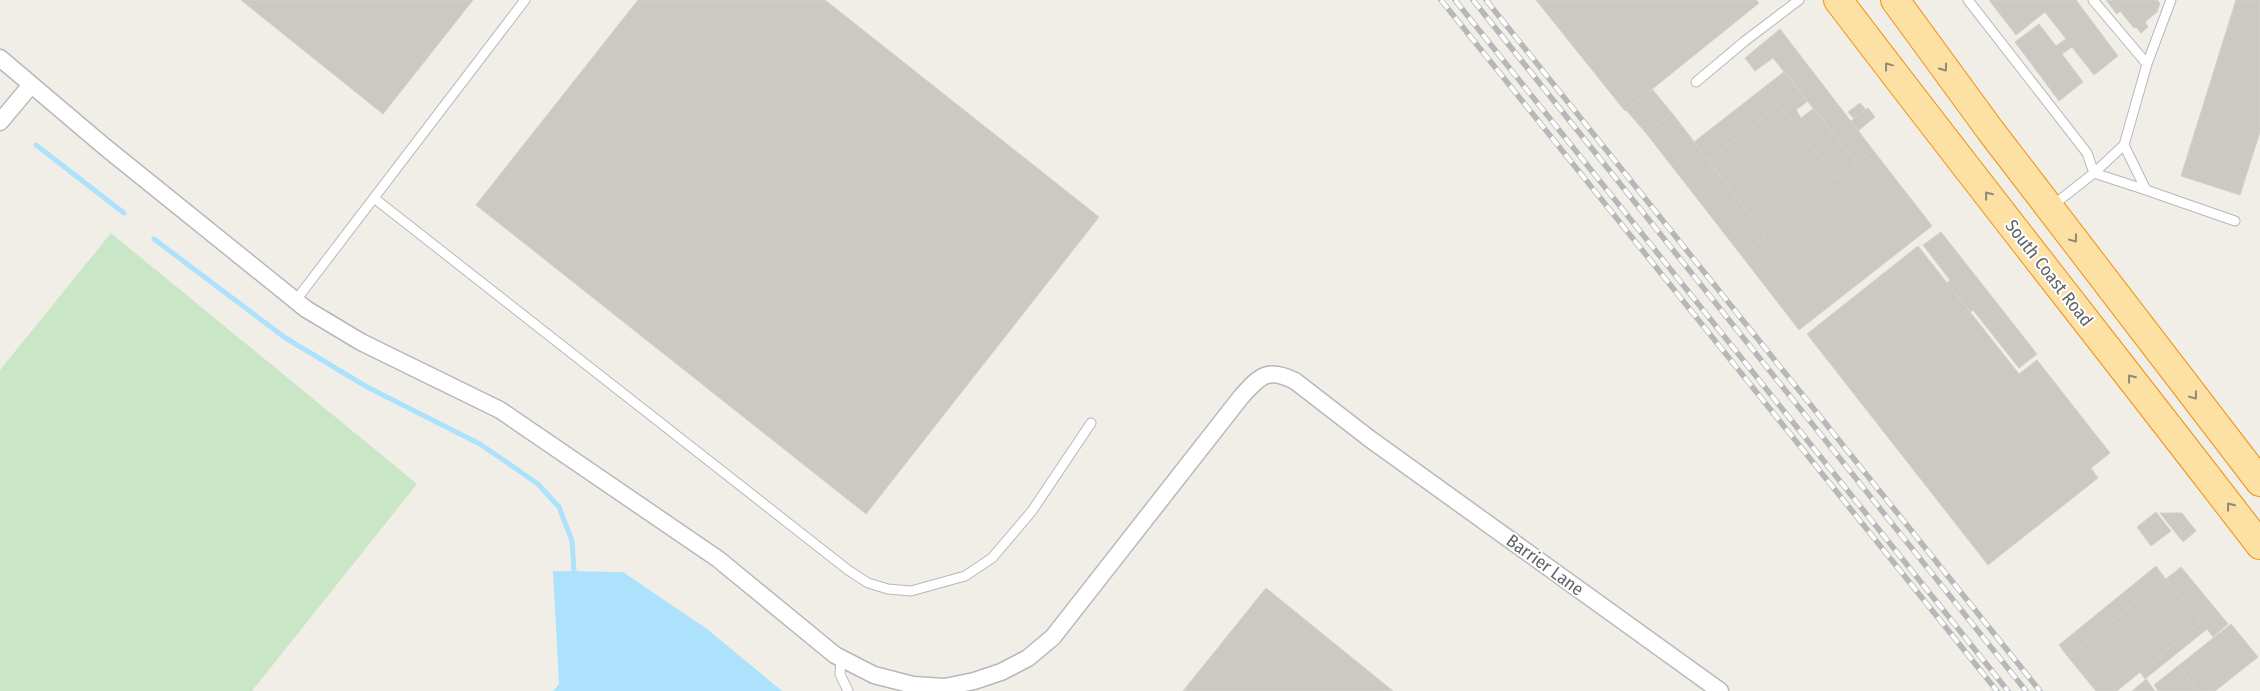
<svg xmlns="http://www.w3.org/2000/svg" width="2260" height="691" font-family="'Fira Sans Condensed',sans-serif">
  <style>
    .green { fill: #c9e7c6 }
    .water { fill: #ace2fc }
    .lines { fill: none; stroke-linecap: round; stroke-linejoin: round }
    .stream { stroke: #ace2fc; stroke-width: 5 }
    .building { fill: #ccc9c5; stroke: #d5cfc6 }
    .service-casing { stroke: #b5b8bc; stroke-width: 11 }
    .minor-casing { stroke: #b5b8bc; stroke-width: 19 }
    .trunk-casing { stroke: #f19107; stroke-width: 30 }
    .service { stroke: #fff; stroke-width: 9 }
    .minor { stroke: #fff; stroke-width: 16 }
    .trunk { stroke: #fce0a4; stroke-width: 28 }
    .rail-casing { stroke: #b6b7b8; stroke-width: 5.5 }
    .rail { stroke: #fff; stroke-width: 4; stroke-dasharray: 11; stroke-linecap: butt }
    .oneway { stroke: #8e897a }
    .labels { text-anchor: middle; stroke-width: 4; stroke-linejoin: round; paint-order: stroke }
    .street-label { font-size: 18px; fill: #5f6468; stroke: #fff }
  </style>
  <rect width="100%" height="100%" fill="#f1eee8"/>
  <path class="green" d="M111 233 417 484 252 691H0V370Z"/>
  <path class="water" d="M553 571 623 572 707 629 782 691H553L559 684Z"/>
  <g class="lines">
    <path class="stream" d="M36 145 124 213
      M154 239 284 337 367 387 480 444 538 484 559 507 572 541 574 571"/>
  </g>
  <path class="building" d="M241 0H473L383 114Z
    M638 0H825L1099 217 866 514 476 205Z
    M1536 0H1756L1759 3 1625 111Z
    M1989 0H2076L2118 56 2094 75 2072 47 2062 54 2083 82 2059 101 2015 42 2039 24 2056 46 2066 39 2045 12 2016 35Z
    M2106 0H2157L2160 3 2157 12 2145 22 2148 27 2141 33 2136 27 2134 28 2120 11 2117 14Z
    M2236 0H2260V132L2240 195 2181 176Z
    M1780 29 1873 150 1857 163 1773 58 1755 71 1745 58Z
    M1785 71 1808 101 1796 110 1801 118 1814 108 1857 163 1837 179 1779 105 1708 161 1694 142Z
    M1652 89 1672 113 1646 133 1626 110Z
    M1860 103 1866 110 1854 119 1848 112Z
    M1779 105 1837 179 1873 150 1932 226 1799 330 1741 255 1766 235 1708 161Z
    M1868 108 1875 117 1858 131 1851 121Z
    M1672 113 1766 235 1741 255 1646 133Z
    M1941 232 2037 354 2019 368 1973 310 1971 312 1947 283 1950 280 1923 245Z
    M1918 246 2019 374 2037 360 2110 453 2091 468 2098 478 1988 565 1807 334Z
    M2156 512 2171 531 2151 546 2137 527Z
    M2160 513H2182L2196 531 2183 542Z
    M2156 566 2165 578 2068 657 2059 645Z
    M2181 567 2228 624 2213 637 2207 629 2145 679 2140 672 2201 622 2166 579Z
    M2165 578 2201 622 2117 691H2096L2068 657Z
    M1266 588 1393 691H1183Z
    M2231 624 2258 657 2215 691H2198L2178 666Z
    M2178 666 2198 691H2158L2154 685Z
    M2146 679 2155 691H2132Z"/>
  <g class="lines">
    <defs>
      <path id="service" d="M1968 0 2087 153 2094 173 2052 206
        M2093 0 2147 64
        M2171 0 2147 64 2124 145 2146 190 2235 221
        M1696 82 1745 41 1799 0
        M2124 145 2094 173 2146 190
        M374 198 848 570 868 583 888 589 911 591 965 576 992 558 1032 511 1091 423
        M296 300 525 0
        M841 658 840 674 848 691"/>
      <path id="minor" d="M0 58 105 147 306 309 361 342 500 410 718 559 835 655 874 675 913 685 945 687 974 681 1001 672 1028 658 1053 637 1241 397C1260 376 1267 367 1295 381L1370 439 1720 691
        M0 122 31 85"/>
      <path id="trunk" d="M1838 0C1977 183 2120 363 2260 545
        M1895 0 1990 130 2260 482"/>
    </defs>
    <use href="#service" class="service-casing"/>
    <use href="#minor" class="minor-casing"/>
    <use href="#trunk" class="trunk-casing"/>
    <use href="#service" class="service"/>
    <use href="#minor" class="minor"/>
    <use href="#trunk" class="trunk"/>
    <defs>
      <path id="rail" d="M1441 0 1997 691
        M1455 0 2008 691
        M1473 0 2026 691
        M1486 0 2040 691"/>
    </defs>
    <use href="#rail" class="rail-casing"/>
    <use href="#rail" class="rail"/>
  </g>
  <defs><path id="oneway-chevron" d="M-2-3.5L2.5 0L-2 3.5" fill="none" stroke-width="1.6" stroke-linecap="round" stroke-linejoin="round" transform="scale(1.25)"/></defs>
  <g class="oneway">
    <use href="#oneway-chevron" transform="translate(1888 66) rotate(-127)"/>
    <use href="#oneway-chevron" transform="translate(1944 68) rotate(54)"/>
    <use href="#oneway-chevron" transform="translate(1988 195) rotate(-128)"/>
    <use href="#oneway-chevron" transform="translate(2074 239) rotate(53)"/>
    <use href="#oneway-chevron" transform="translate(2131 378) rotate(-128)"/>
    <use href="#oneway-chevron" transform="translate(2194 396) rotate(53)"/>
    <use href="#oneway-chevron" transform="translate(2230 506) rotate(-128)"/>
  </g>
  <g class="labels">
    <g class="street-label">
      <text transform="translate(2049 273) rotate(52)" y="6">South Coast Road</text>
      <text transform="translate(1545 565) rotate(36)" y="6">Barrier Lane</text>
    </g>
  </g>
</svg>
